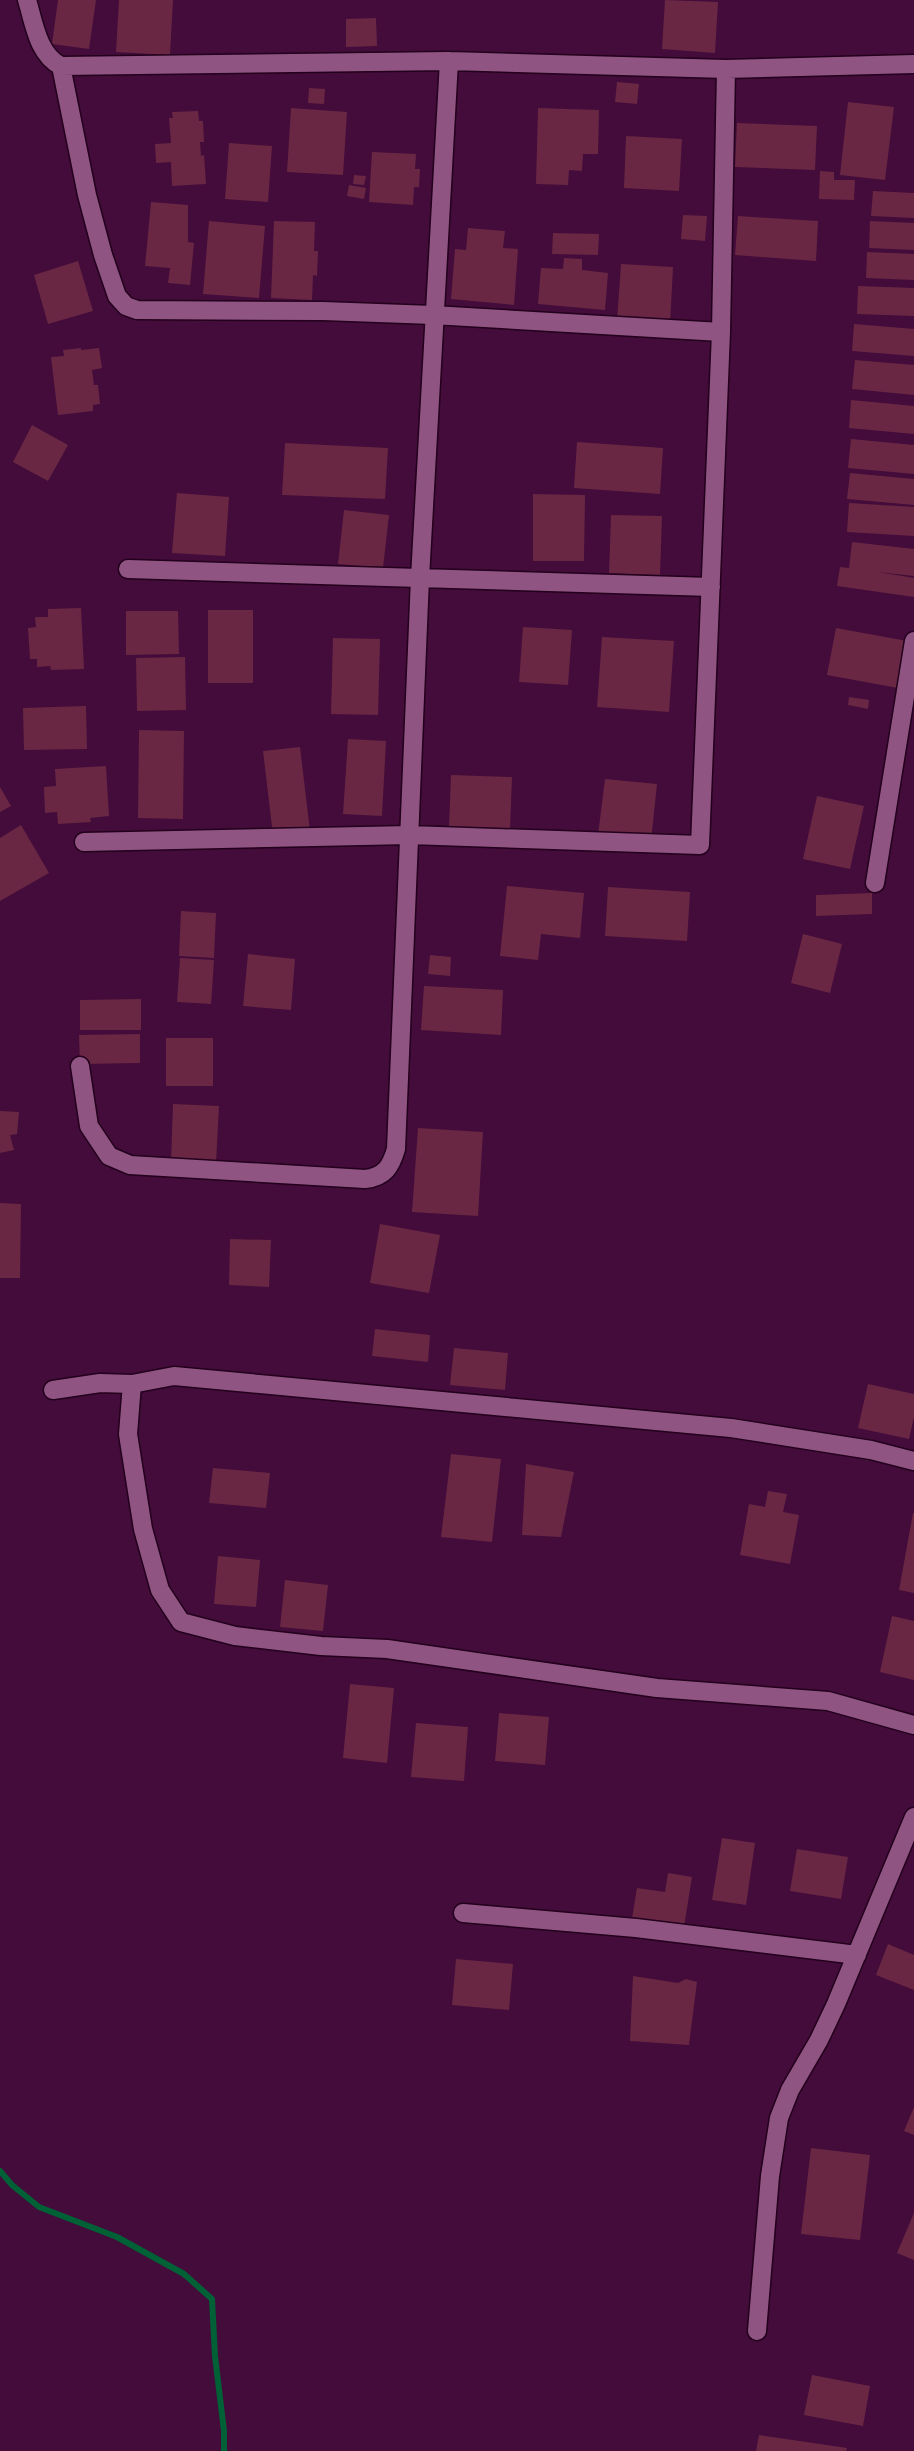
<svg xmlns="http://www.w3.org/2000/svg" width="914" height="2451" font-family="'Space Grotesk',sans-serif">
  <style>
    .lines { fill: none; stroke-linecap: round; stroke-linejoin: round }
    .stream { stroke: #006136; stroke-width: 6 }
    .building { fill: #692744 }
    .minor-casing { stroke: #23001d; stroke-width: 21 }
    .minor { stroke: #905482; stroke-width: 18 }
  </style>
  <rect width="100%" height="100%" fill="#430c3a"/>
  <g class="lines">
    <path class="stream" d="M0 2171 12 2185 39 2207 117 2237 184 2274 212 2299 215 2356 224 2431V2451"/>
  </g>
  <path class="building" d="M58 0H96L89 49 52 44Z
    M119 0H173L170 55 116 52Z
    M665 0 718 2 715 53 662 49Z
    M376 18 377 46 346 47V19Z
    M617 82 639 84 637 104 615 102Z
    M309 88 325 89 324 104 308 103Z
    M848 102 894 107 885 180 840 175Z
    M291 108 347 112 343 175 287 172Z
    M538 108 599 110 598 154H583L582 171 569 170 568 185 536 184Z
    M198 111 199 121H203L204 142H200L201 156 204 155 206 184 172 186 171 162 156 163 155 144 171 143 169 118H173L172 112Z
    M737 123 817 126 815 170 735 167Z
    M626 136 682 139 679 191 624 188Z
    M229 143 272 146 268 202 225 199Z
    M372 152 416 154 415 169H420L419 187H414L413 205 369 202Z
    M820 171 834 172V180H855L854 200 819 199Z
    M354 175 366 176 364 185 353 184Z
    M349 185 366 188 364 199 347 196Z
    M873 191 914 193V218L871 216Z
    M151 202 188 205V242L194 243 190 285 168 283 170 268 145 266Z
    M683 215 707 216 705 241 681 239Z
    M738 216 818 221 816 261 735 255Z
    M209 221 265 226 259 298 203 294Z
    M274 221 315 222 314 251H318L317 276 313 275 312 300 271 298Z
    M870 221 914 223V250L869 248Z
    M468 228 505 231 503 248 518 249 514 305 451 299 455 249 466 250Z
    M553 233 599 234 598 255 552 254Z
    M867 252 914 254V280L866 278Z
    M564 258 582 259V270L608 273 605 310 538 304 541 268 563 269Z
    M78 261 93 311 48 324 34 275Z
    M621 264 673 267 670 325 617 321Z
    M858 286 914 288V316L857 314Z
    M854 324 914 329V356L852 351Z
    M81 348V350L99 348 102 368 92 370 94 385H98L100 404 93 405V411L58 415 51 357 64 356 63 350Z
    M855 360 914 365V395L852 389Z
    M851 400 914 406V434L849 428Z
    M32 425 68 445 48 481 13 462Z
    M851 439 914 445V474L848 468Z
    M577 442 663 448 660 494 574 488Z
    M285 443 388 448 385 499 282 495Z
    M850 473 914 479V505L847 499Z
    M177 493 229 497 225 556 172 553Z
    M533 494 585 495 584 561H533Z
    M849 503 914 507V536L847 532Z
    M344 510 389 515 383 568 338 564Z
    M611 515 662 516 660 575 609 573Z
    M852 542 914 549V576L878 572 914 578V597L837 586 840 567 849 568Z
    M81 608 84 669 51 670 50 666 37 667V659H30L28 628 36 627 35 617H48V609Z
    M208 610H253V683H208Z
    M126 611H178L179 654 126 655Z
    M523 627 572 630 568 685 519 682Z
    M836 628 907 641 898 688 827 675Z
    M602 637 674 641 669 712 597 707Z
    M333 638 380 639 378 715 331 714Z
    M185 657 186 710 137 711 136 658Z
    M849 697 869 700 868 709 848 705Z
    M86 706 87 749 24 750 23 708Z
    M139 730 184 731 183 819 138 818Z
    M348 739 386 741 382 816 343 814Z
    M300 747 310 831 273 835 263 751Z
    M106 766 109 816 90 818 91 822 58 824 57 812 45 813 44 787 56 786 55 769Z
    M451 775 512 777 510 829 449 827Z
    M605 779 657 784 651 841 598 835Z
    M0 787 11 806 0 812Z
    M817 796 864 806 850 869 803 859Z
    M21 825 49 873 0 901V838Z
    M507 886 584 893 580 938 541 934 538 960 500 956Z
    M608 887 690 892 687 941 605 936Z
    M872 893V914L816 916V895Z
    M181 911 216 913 214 958 179 956Z
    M803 934 842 944 830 993 791 983Z
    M248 954 295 959 291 1010 243 1006Z
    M430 955 451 957 450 976 428 974Z
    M180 958 214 960 211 1004 177 1002Z
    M424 986 503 990 501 1035 421 1030Z
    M141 999V1030H80V1000Z
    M140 1034V1063L80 1064 79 1035Z
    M166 1038H213V1086H166Z
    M173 1104 219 1106 216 1163 171 1162Z
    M0 1111 19 1112 17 1134 10 1135 14 1150 0 1153Z
    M418 1128 483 1132 478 1216 412 1212Z
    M0 1203 21 1204 20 1278H0Z
    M380 1224 440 1235 429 1293 370 1283Z
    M230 1239 271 1240 269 1287 229 1285Z
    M375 1329 430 1335 428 1362 372 1356Z
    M454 1348 508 1353 505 1390 450 1385Z
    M868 1384 914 1394V1417L909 1439 858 1428Z
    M451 1454 501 1459 492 1542 441 1537Z
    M526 1464 574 1472 561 1537 522 1535Z
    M213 1468 270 1473 266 1508 209 1503Z
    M768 1491 787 1494 783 1512 799 1515 790 1564 740 1555 749 1504 765 1507Z
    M913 1513H914V1593L899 1590Z
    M218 1556 260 1560 256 1607 214 1604Z
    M285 1580 328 1585 323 1631 280 1627Z
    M892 1616 914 1621V1680L880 1672Z
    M350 1684 394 1688 387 1763 343 1758Z
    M499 1713 549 1717 545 1765 495 1761Z
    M416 1723 468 1727 464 1781 411 1777Z
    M722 1838 755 1843 746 1905 712 1900Z
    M797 1849 848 1857 841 1899 790 1891Z
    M668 1873 692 1877 683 1933 631 1925 637 1888 665 1892Z
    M888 1944 914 1955V1990L876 1975Z
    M456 1959 513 1964 509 2010 452 2005Z
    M633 1976 678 1983 686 1979 697 1982 689 2045 630 2041Z
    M914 2107V2135L904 2131Z
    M811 2148 870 2155 860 2240 801 2234Z
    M914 2213V2260L897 2253Z
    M812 2375 870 2386 863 2426 804 2415Z
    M759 2435 847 2448 846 2451H756Z"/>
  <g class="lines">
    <defs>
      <path id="minor" d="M27 0C34 23 38 55 61 66L449 61 726 69 914 64
        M61 66 87 195 103 255 117 296 126 306 137 310 323 311 433 315 721 332
        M128 569 711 587
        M84 842 410 835 700 845 721 332 726 69
        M875 883 914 641
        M80 1066 89 1126 109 1156 130 1165 365 1179C385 1177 391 1166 396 1149L420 578 449 61
        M132 1384 128 1434 143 1529 160 1590 181 1622 235 1636 321 1646 387 1649 657 1688 828 1701 914 1725
        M53 1390 100 1383 132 1384 174 1376 731 1428 871 1450 914 1461
        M463 1913 636 1928 857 1955
        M757 2331 770 2176 779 2118 790 2090 819 2040 836 2004 914 1817"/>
    </defs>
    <use href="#minor" class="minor-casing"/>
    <use href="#minor" class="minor"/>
  </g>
</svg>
